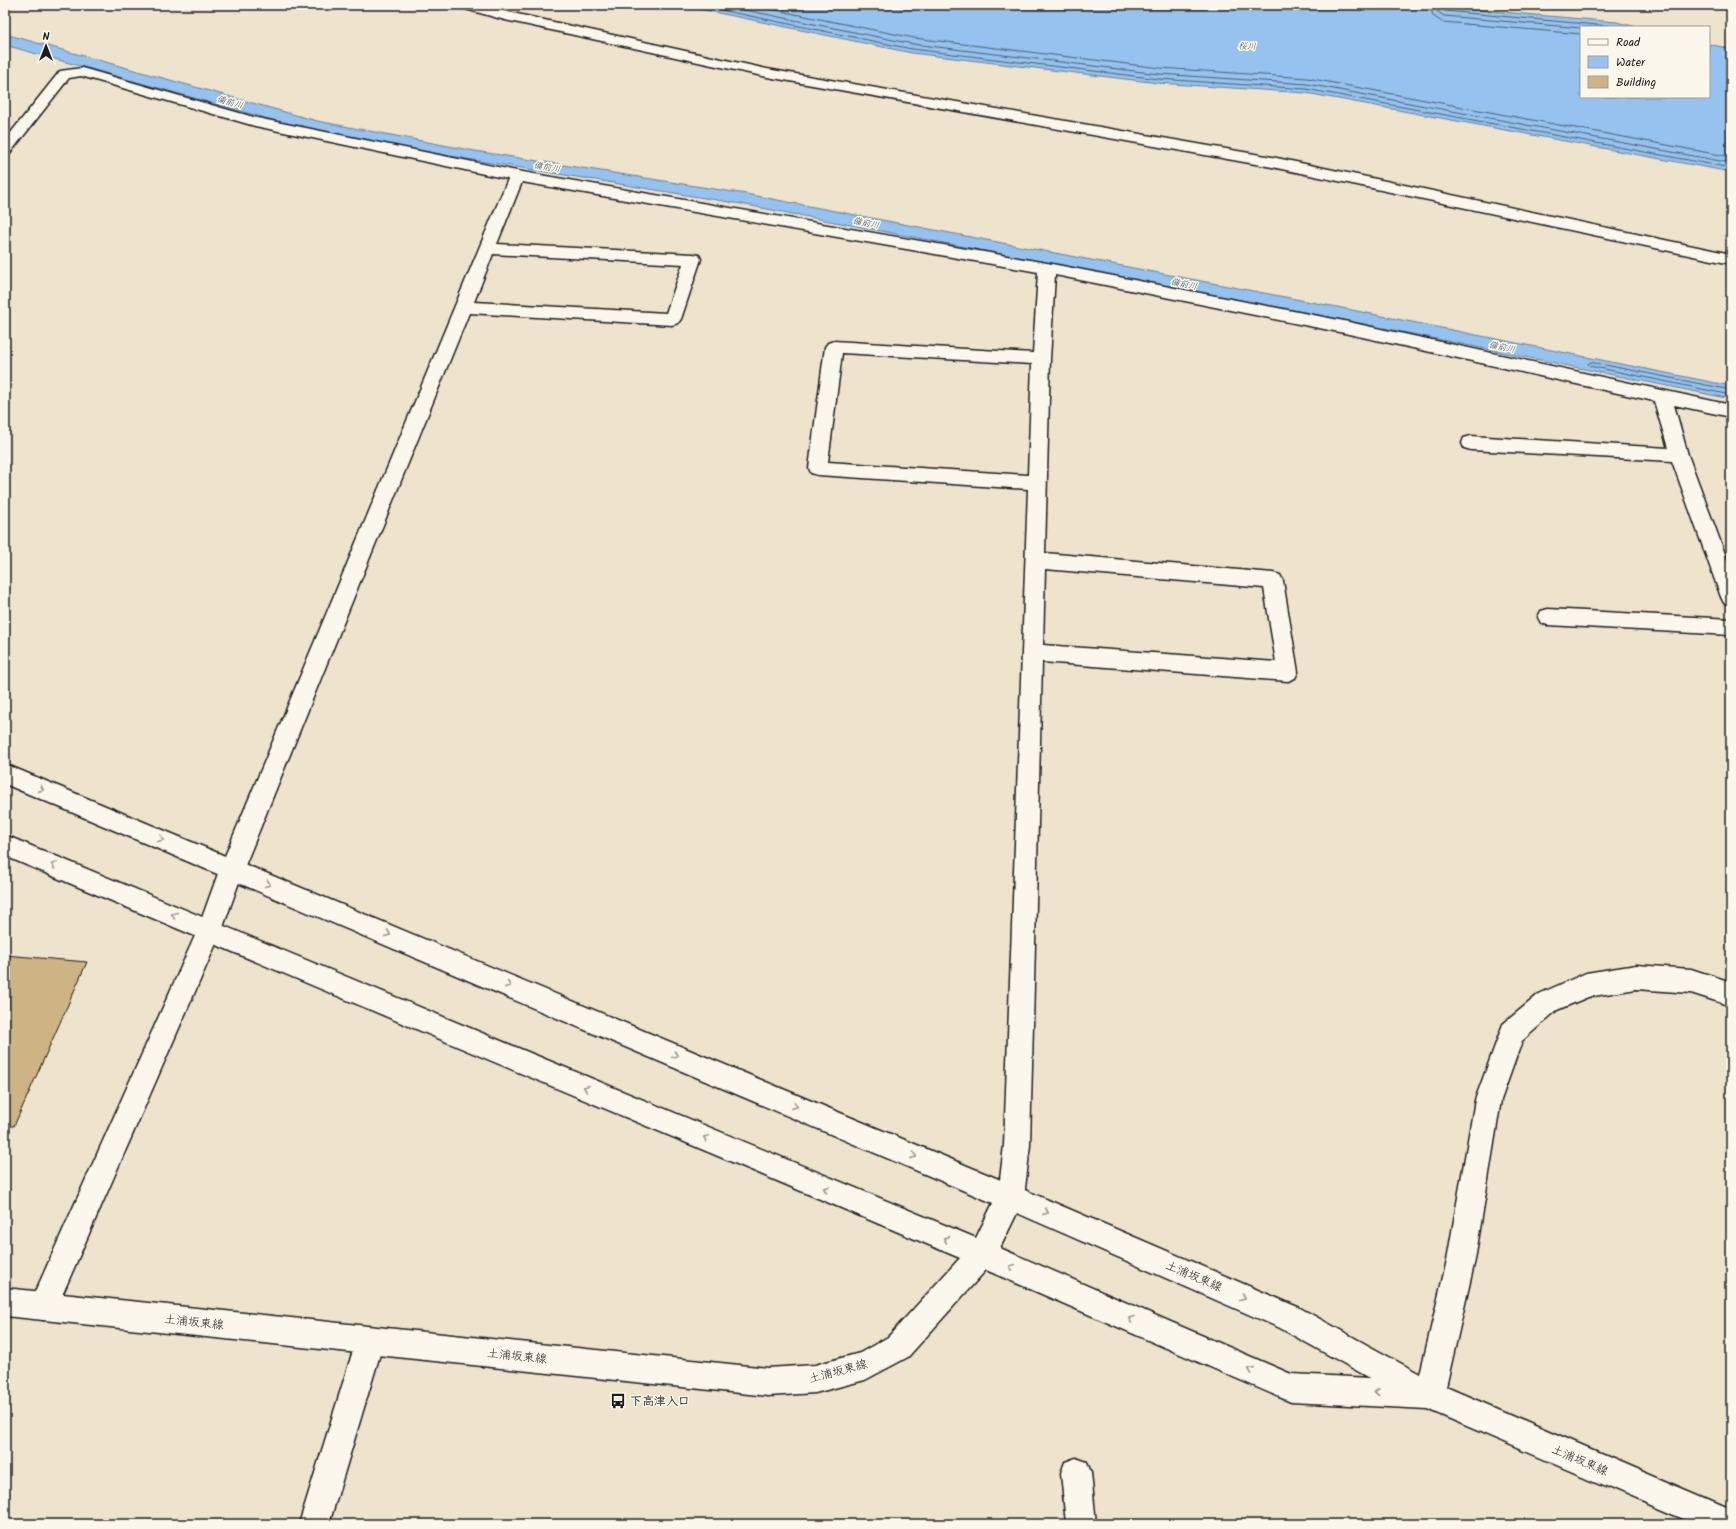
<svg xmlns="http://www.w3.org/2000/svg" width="1736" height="1529" font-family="Kalam,'Klee One',sans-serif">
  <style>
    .water { fill: #95c2ef; stroke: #65809b }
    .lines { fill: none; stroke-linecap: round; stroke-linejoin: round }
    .shore { stroke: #4c5e70; stroke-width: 1 }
    .building { fill: #ceb384; stroke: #1c1c1c }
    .street-casing { stroke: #1c1c1c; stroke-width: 3 }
    .secondary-casing { stroke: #1c1c1c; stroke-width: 3 }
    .street { fill: #fbf7ec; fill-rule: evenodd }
    .secondary { fill: #fbf7ec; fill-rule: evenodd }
    .oneway { stroke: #97948e }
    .labels { text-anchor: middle; stroke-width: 3; stroke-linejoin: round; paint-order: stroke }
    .far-water-label { font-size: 9px; font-style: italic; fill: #465666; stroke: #fbf7ec }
    .near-street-label { font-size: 12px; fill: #1c1c1c; stroke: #fbf7ec }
    .near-poi-label { font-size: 12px; font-weight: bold; fill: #1c1c1c; stroke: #fbf7ec; text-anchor: start }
  </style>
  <rect width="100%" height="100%" fill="#eee3cd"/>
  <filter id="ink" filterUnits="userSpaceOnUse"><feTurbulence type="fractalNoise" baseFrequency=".025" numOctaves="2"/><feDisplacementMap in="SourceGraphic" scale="8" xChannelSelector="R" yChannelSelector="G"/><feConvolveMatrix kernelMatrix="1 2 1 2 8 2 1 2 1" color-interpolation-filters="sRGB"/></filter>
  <g filter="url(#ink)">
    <path class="water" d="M680 5H1423L1616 22 1637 27H1581V97H1709V44L1731 49V172L1306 93 1158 83 912 53Z
      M5 34 317 121 475 151 746 194 1337 307 1731 386V399L1334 318 741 204 467 159 308 130 5 45Z"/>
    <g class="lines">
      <path class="shore" d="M696 5 912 49 1159 79 1306 89 1731 168
        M720 5 913 44 1159 74 1307 84 1731 163
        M750 5 914 38 1160 68 1307 78 1731 157
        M1430 5 1433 16 1442 22 1581 34
        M1436 5 1438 12 1444 16 1581 28
        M1441 5 1442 9 1445 11 1619 27
        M1731 390 1590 362 1588 364 1590 366 1731 395"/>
    </g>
    <path class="building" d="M5 955 87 962 14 1126H5Z"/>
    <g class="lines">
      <defs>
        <path id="street" d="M460 5H482L508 12 767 69 1272 157 1731 254V264L1272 167 767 77 505 20 462 8Z
          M82 68 257 118 517 171 1047 263 1344 321 1731 405V417L1674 405 1688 455 1731 570V605L1724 603 1721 597 1672 461 1471 450 1464 448 1462 443 1464 438 1471 436 1668 448 1654 401 1344 333 1055 275 1050 359 1045 553 1273 573 1280 575 1283 581 1298 672 1295 678 1288 681 1042 662 1030 1145 1024 1197 1020 1206 1011 1210 1002 1206 998 1197 1004 1145 1028 489 818 475 811 473 809 468 825 347 828 343 834 341 1033 353 1038 272 522 182 497 244 693 254 699 255 701 259 681 319 678 323 672 325 469 313 244 868 222 930 53 1316 43 1320 33 1316 29 1306 198 929 220 868 508 179 255 126 81 76 69 78 10 153 5 155V140L60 71ZM493 254 683 264 666 313 474 302ZM842 353 1032 364 1028 475 828 462ZM1045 569 1264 588 1276 662 1043 645Z
          M1548 609 1731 619V635L1548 625 1541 623 1538 617 1541 611Z
          M370 1327 380 1331 384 1341 329 1524H299L356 1341 360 1331Z
          M1076 1458 1087 1462 1091 1473 1096 1524H1066L1061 1473 1065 1462Z"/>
        <path id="secondary" d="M5 764 1020 1188 1300 1308 1420 1374 1447 1260 1475 1100 1503 1024 1539 994 1586 973 1636 965 1691 969 1731 982V1006L1691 993 1636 989 1588 997 1557 1010 1522 1041 1501 1100 1475 1260 1446 1387 1731 1509V1524H1695L1427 1409 1291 1402 986 1270 908 1357 865 1380 815 1393 768 1396 5 1316V1288L768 1368 815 1365 860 1353 888 1337 960 1258 5 856V835L976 1238 993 1203 5 784ZM1017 1213 1280 1328 1370 1378 1291 1374 1000 1248Z"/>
      </defs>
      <use href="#street" class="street-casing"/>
      <use href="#secondary" class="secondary-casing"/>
      <use href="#street" class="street"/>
      <use href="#secondary" class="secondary"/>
    </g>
    <defs><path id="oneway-chevron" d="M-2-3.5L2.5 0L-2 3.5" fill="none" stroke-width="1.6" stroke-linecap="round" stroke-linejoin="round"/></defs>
    <g class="oneway">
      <use href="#oneway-chevron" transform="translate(41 789) rotate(23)"/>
      <use href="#oneway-chevron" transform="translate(161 839) rotate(23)"/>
      <use href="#oneway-chevron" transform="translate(54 865) rotate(-157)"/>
      <use href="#oneway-chevron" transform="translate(268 884) rotate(23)"/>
      <use href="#oneway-chevron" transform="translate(174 915) rotate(-157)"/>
      <use href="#oneway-chevron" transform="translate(388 934) rotate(23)"/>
      <use href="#oneway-chevron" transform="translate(508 985) rotate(23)"/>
      <use href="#oneway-chevron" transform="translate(675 1055) rotate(23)"/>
      <use href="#oneway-chevron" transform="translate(586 1088) rotate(-157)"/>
      <use href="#oneway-chevron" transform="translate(795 1106) rotate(23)"/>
      <use href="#oneway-chevron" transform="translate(706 1138) rotate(-157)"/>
      <use href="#oneway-chevron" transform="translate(914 1156) rotate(23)"/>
      <use href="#oneway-chevron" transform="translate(826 1189) rotate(-157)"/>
      <use href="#oneway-chevron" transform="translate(1046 1212) rotate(23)"/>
      <use href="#oneway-chevron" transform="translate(946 1239) rotate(-157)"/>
      <use href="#oneway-chevron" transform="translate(1012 1267) rotate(-157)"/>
      <use href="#oneway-chevron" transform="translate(1243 1298) rotate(23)"/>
      <use href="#oneway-chevron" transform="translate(1131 1319) rotate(-157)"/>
      <use href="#oneway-chevron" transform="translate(1251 1370) rotate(-157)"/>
      <use href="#oneway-chevron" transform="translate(1377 1392) rotate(-177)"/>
    </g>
  </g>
  <defs>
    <symbol id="bus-bare" viewBox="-9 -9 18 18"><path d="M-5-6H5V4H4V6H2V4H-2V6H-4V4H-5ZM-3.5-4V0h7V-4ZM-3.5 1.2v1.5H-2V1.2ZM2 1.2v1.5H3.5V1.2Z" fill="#1c1c1c" stroke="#fbf7ec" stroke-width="2.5" paint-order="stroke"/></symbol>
  </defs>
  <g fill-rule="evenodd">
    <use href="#bus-bare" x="607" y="1390" width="22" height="22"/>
  </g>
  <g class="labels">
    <g class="far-water-label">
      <text transform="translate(1247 46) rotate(2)" y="3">桜川</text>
      <text transform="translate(230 102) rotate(16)" y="3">備前川</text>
      <text transform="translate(547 167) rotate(9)" y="3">備前川</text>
      <text transform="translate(866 223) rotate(11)" y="3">備前川</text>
      <text transform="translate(1184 284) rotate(11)" y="3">備前川</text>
      <text transform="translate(1502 347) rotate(11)" y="3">備前川</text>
    </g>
    <g class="near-street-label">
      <text transform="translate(1194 1276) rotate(23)" y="4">土浦坂東線</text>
      <text transform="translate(194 1322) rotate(6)" y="4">土浦坂東線</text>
      <text transform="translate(517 1356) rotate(6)" y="4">土浦坂東線</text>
      <text transform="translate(838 1371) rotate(-15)" y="4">土浦坂東線</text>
      <text transform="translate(1580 1460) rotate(23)" y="4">土浦坂東線</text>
    </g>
    <g class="near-poi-label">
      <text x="630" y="1405">下高津入口</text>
    </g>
  </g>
  <rect width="1736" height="1529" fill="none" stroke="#fbf7ec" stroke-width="20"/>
  <rect x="10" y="10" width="1716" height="1509" fill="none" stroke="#1c1c1c" stroke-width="1.5" filter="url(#ink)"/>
  <rect x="1580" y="26" width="130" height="72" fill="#fbf7ec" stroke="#a29f99"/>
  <rect x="1588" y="39" width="20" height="6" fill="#fbf7ec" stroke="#a29f99"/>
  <text x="1616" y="46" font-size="12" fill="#1c1c1c">Road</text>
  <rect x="1588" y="56" width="20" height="12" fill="#95c2ef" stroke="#a29f99"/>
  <text x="1616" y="66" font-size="12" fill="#1c1c1c">Water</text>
  <rect x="1588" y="76" width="20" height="12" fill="#ceb384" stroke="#a29f99"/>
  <text x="1616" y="86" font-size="12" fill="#1c1c1c">Building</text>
  <g transform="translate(46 46)" stroke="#fbf7ec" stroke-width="3" paint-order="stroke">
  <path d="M0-3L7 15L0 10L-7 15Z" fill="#1c1c1c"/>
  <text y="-6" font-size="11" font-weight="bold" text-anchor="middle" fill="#1c1c1c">N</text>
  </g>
</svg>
